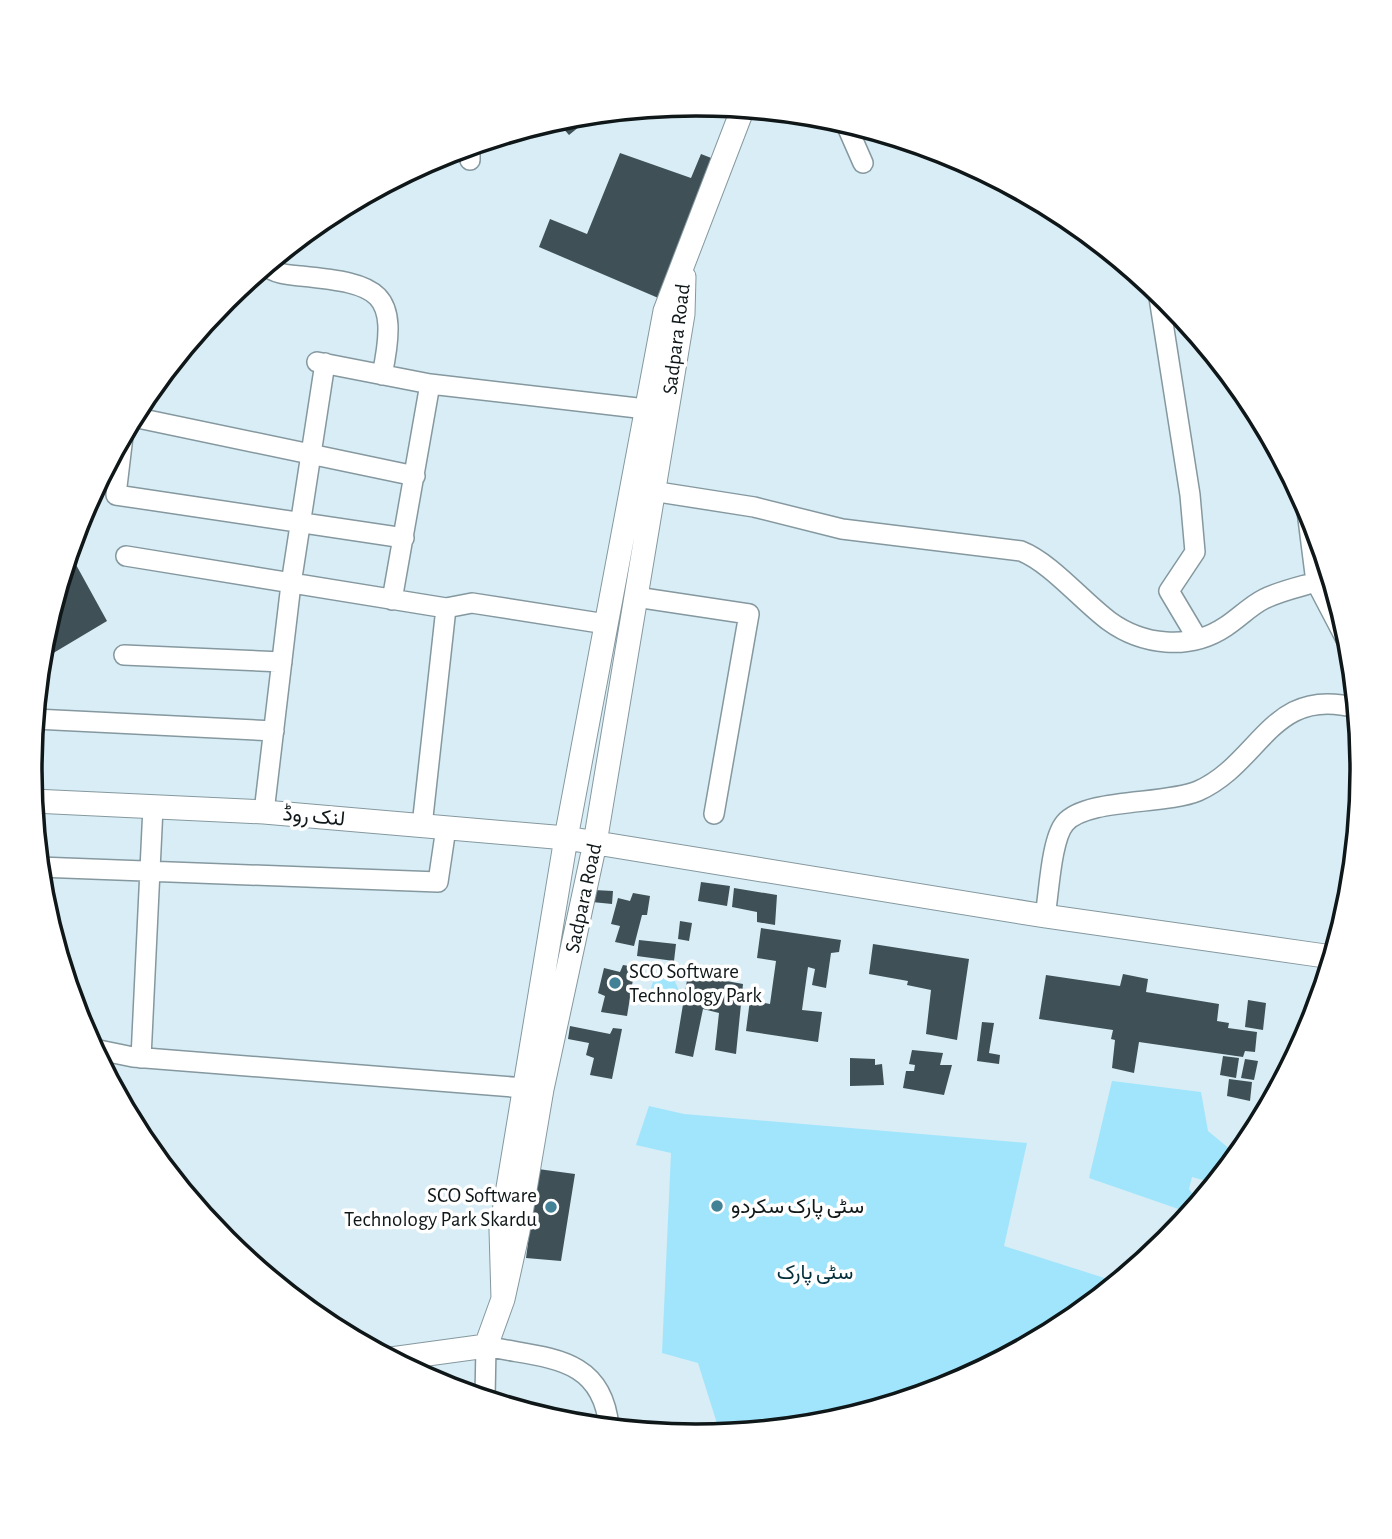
<svg xmlns="http://www.w3.org/2000/svg" width="1392" height="1539" font-family="'Alegreya Sans',Vazirmatn,sans-serif">
  <style>
    .green { fill: #a0e5fc }
    .building { fill: #3f5057 }
    .lines { fill: none; stroke-linecap: round; stroke-linejoin: round }
    .minor-casing { stroke: #85989f; stroke-width: 22 }
    .major-casing { stroke: #85989f; stroke-width: 25 }
    .minor { stroke: #fff; stroke-width: 19 }
    .major { stroke: #fff; stroke-width: 23 }
    .poi-dot { fill: #438296; stroke: #fff; stroke-width: 2.5 }
    .labels { text-anchor: middle; stroke-width: 7; stroke-linejoin: round; paint-order: stroke }
    .street-label { font-size: 21px; fill: #0f1719; stroke: #fff }
    .poi-label { font-size: 21px; fill: #0f1719; stroke: #fff; text-anchor: start }
    .park-label { font-size: 21px; fill: #022f3b; stroke: #fff }
    .rim { fill: none; stroke: #0f1719; stroke-width: 3.5 }
  </style>
  <rect width="100%" height="100%" fill="#d8edf5"/>
  <path class="green" d="M673 977 680 993 676 1002 665 1006 661 998 650 991 654 979Z
    M1112 1081 1201 1092 1208 1131 1237 1155 1214 1183 1192 1177 1189 1189 1199 1202 1190 1213 1089 1178Z
    M649 1106 684 1114 1027 1143 1004 1246 1117 1282 1066 1324 951 1385 826 1423 720 1433 698 1363 662 1353 671 1153 636 1145Z"/>
  <path class="building" d="M596 113 569 135 555 119 566 116Z
    M620 153 691 178 701 154 719 161 663 300 539 247 550 219 587 234Z
    M69 552 107 621 45 658 43 639Z
    M701 882 730 886 727 906 698 901Z
    M734 888 777 895 775 925 757 922V912L732 907Z
    M594 890 613 891 612 904 592 902Z
    M633 893 650 896 647 915H642L634 946 615 942 620 926 611 924 618 898 630 901Z
    M680 921 692 923 689 941 678 939Z
    M761 928 841 940 839 952 831 953 826 988 812 985 815 969 808 967 802 1010 822 1012 818 1042 746 1031 750 1000 770 1004 776 961 757 958Z
    M639 940 676 944 674 961 637 956Z
    M873 944 969 959 957 1040 926 1034 931 990 907 985 908 981 869 974Z
    M623 965 635 967 627 1016 601 1012 605 996 598 993 604 968 620 972Z
    M688 974 743 984 736 1054 715 1050 719 1013 703 1009 693 1057 675 1053Z
    M1123 974 1148 979 1146 992 1219 1004 1217 1021 1229 1023 1228 1028 1257 1032 1255 1052 1245 1051 1243 1057 1139 1042 1134 1073 1112 1068 1115 1040 1111 1039 1113 1030 1039 1019 1046 975 1120 986Z
    M1248 1000 1266 1003 1263 1030 1245 1027Z
    M982 1022 994 1023 989 1053 1000 1055 999 1064 977 1061Z
    M570 1026 610 1034 613 1028 622 1029 612 1079 590 1075 594 1058 586 1055 589 1043 568 1039Z
    M912 1050 943 1053 940 1065H952L944 1095 903 1088 906 1071H914L915 1065 909 1064Z
    M1223 1056 1239 1058 1236 1078 1220 1075Z
    M850 1058 875 1059V1065L882 1064 884 1085 850 1086Z
    M1245 1059 1258 1061 1254 1080 1241 1078Z
    M1229 1079 1252 1082 1250 1101 1227 1096Z
    M538 1169 575 1174 561 1261 526 1258Z"/>
  <g class="lines">
    <defs>
      <path id="minor" d="M845 122 863 163
        M470 145V160
        M265 265C274 274 289 275 301 276 379 284 400 290 382 375
        M1158 291 1190 495 1195 552 1169 591 1197 638
        M317 362 430 384 646 409
        M133 417 415 476
        M123 436 116 495 404 538
        M639 489 754 507 842 529 1021 551C1051 563 1081 600 1109 621 1142 645 1189 651 1225 627 1239 618 1250 606 1264 599 1280 591 1299 587 1316 582
        M1306 503 1316 582 1350 647
        M126 556 446 608 422 826
        M636 597 749 614 714 814
        M392 600 430 384
        M446 608 472 603 606 624
        M124 655 282 662
        M35 719 274 731
        M264 812 291 584 325 363
        M39 867 438 882 446 828
        M1045 916C1049 894 1051 839 1065 823 1086 798 1165 805 1198 791 1261 763 1271 685 1356 708
        M94 1049 133 1057 525 1088
        M141 1058 153 807
        M485 1398 486 1346C545 1359 602 1354 609 1427"/>
      <path id="major" d="M33 801 264 812 566 838 1045 916 1332 957
        M503 1299 501 1230 566 838 665 311 743 108
        M391 1359 486 1346 503 1299 518 1231 542 1089 595 843 683 314 684 277"/>
    </defs>
    <use href="#minor" class="minor-casing"/>
    <use href="#major" class="major-casing"/>
    <use href="#minor" class="minor"/>
    <use href="#major" class="major"/>
  </g>
  <g class="poi-dot">
    <circle cx="615" cy="983" r="7"/>
    <circle cx="717" cy="1206" r="7"/>
    <circle cx="551" cy="1207" r="7"/>
  </g>
  <g class="labels">
    <g class="street-label">
      <text transform="translate(676 339) rotate(-83)" y="7">Sadpara Road</text>
      <text transform="translate(314 816) rotate(5)" y="7">لنک روڈ</text>
      <text transform="translate(583 898) rotate(-78)" y="7">Sadpara Road</text>
    </g>
    <g class="poi-label">
      <text x="629" y="978">SCO Software<tspan x="629" dy="24">Technology Park</tspan></text>
      <text x="537" y="1202" text-anchor="end">SCO Software<tspan x="537" dy="24">Technology Park Skardu</tspan></text>
      <text x="731" y="1213">سٹی پارک سکردو</text>
    </g>
    <g class="park-label">
      <text x="815" y="1279">سٹی پارک</text>
    </g>
  </g>
  <path d="M0 0H1392V1539H0ZM42 770a654 654 0 1 1 1308 0a654 654 0 1 1-1308 0Z" fill="#fff" fill-rule="evenodd"/>
  <path class="rim" d="M42 770a654 654 0 1 1 1308 0a654 654 0 1 1-1308 0Z"/>
</svg>
